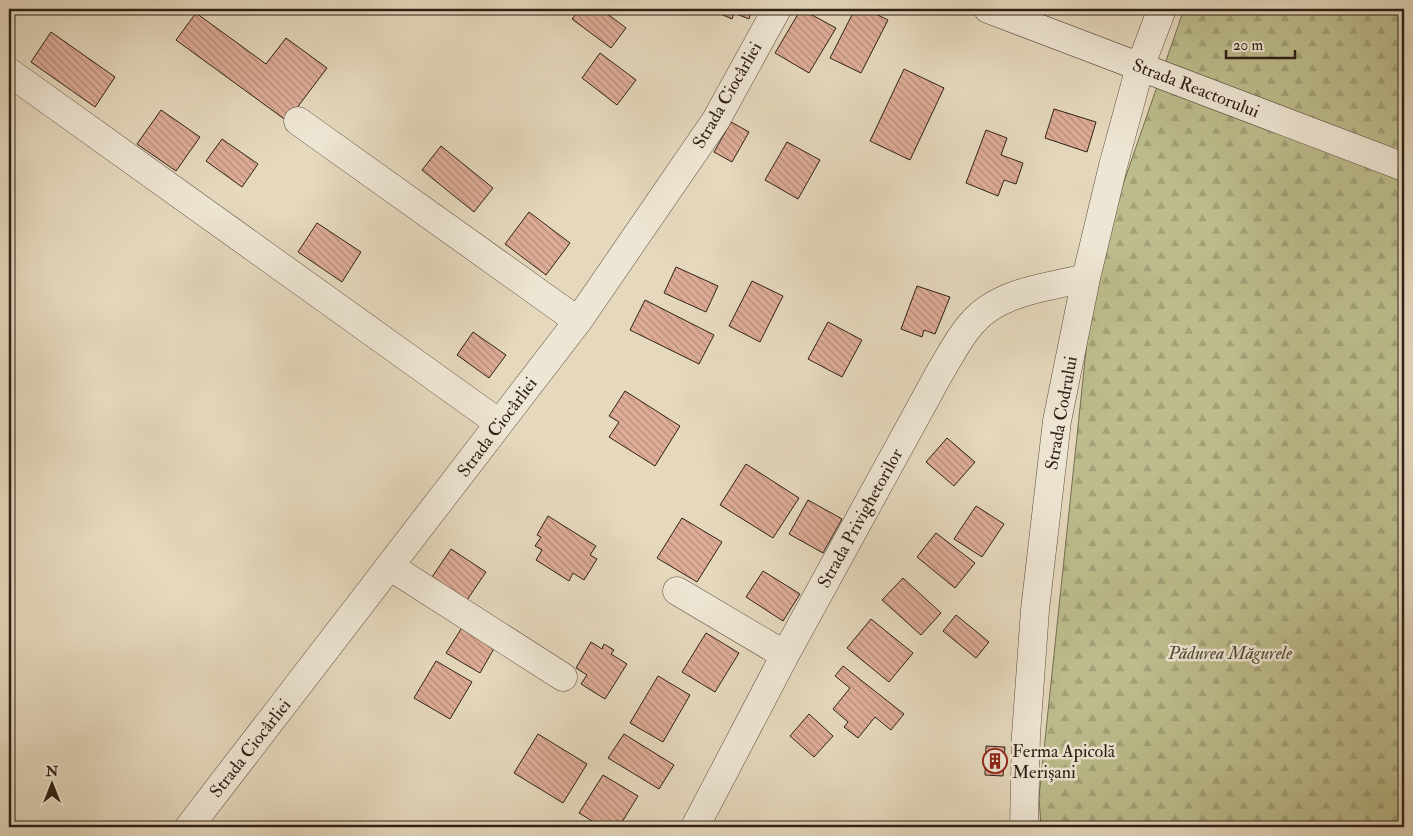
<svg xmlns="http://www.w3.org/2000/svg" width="1413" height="836" font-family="'IM FELL Double Pica',serif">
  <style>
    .forest { fill: url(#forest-firs); stroke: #766e52 }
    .building { fill: url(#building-back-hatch); stroke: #2f2017 }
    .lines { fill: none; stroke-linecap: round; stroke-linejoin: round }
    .minor-casing { stroke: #5c4e40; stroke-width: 29 }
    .minor { stroke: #eee6d4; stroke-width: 28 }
    .labels { text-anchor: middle; stroke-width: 5; stroke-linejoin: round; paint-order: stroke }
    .street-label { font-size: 18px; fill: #2f2017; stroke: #eee6d4 }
    .park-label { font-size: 18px; font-style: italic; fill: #524734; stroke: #eee6d4 }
    .poi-label { font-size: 18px; fill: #2f2017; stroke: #eee6d4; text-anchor: start }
  </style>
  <defs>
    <pattern id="forest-firs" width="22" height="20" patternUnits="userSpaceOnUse" patternTransform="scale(1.25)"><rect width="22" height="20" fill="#bcbc8c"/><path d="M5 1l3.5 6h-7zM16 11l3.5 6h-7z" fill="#a2a178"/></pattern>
    <pattern id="building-back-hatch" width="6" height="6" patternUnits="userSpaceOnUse" patternTransform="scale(1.25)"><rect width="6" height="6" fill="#deac97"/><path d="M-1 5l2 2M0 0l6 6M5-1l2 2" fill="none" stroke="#b48c7a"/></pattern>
  </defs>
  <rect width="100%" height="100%" fill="#e5d8bd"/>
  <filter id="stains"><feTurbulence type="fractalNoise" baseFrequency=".004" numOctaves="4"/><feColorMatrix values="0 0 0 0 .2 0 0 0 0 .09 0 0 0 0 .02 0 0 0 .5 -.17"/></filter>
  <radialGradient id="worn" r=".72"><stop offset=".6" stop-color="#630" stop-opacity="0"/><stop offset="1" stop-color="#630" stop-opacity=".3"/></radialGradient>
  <path class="forest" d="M1184 9H1404V827H1041L1039 797 1095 265Z"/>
  <path class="building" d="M580 9H601L626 28 611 48 572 19Z
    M709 9H752L749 19 734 13 732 19Z
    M801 9 836 28 809 73 775 53Z
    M855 9H866L888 20 861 73 830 58Z
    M196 13 266 64 286 38 327 68 287 121 176 40Z
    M51 32 115 77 95 107 31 62Z
    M600 53 636 80 617 105 582 78Z
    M904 69 944 88 910 160 870 141Z
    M1054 109 1096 122 1087 152 1045 138Z
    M161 110 200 137 176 171 137 144Z
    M731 122 749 132 732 162 714 152Z
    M986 130 1007 138 1001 155 1023 163 1016 184 1004 180 998 196 966 183Z
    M222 139 258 164 242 187 206 161Z
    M787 142 820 160 798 199 765 180Z
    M441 146 493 188 474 212 422 170Z
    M529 212 570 243 546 275 505 244Z
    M317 223 361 252 342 282 298 252Z
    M676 267 718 286 706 312 664 293Z
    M752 281 783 296 760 342 729 326Z
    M917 286 950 297 935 334 924 330 922 337 901 329Z
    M645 300 714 335 699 364 630 330Z
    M828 322 862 340 842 377 808 359Z
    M473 332 506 355 489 378 457 355Z
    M625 391 680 426 655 466 609 437 619 422 609 416Z
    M947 438 975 462 954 486 926 462Z
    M746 464 799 498 773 538 720 505Z
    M808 500 842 519 823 553 789 534Z
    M976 506 1004 524 982 557 954 539Z
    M548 516 596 546 590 555 597 559 584 580 573 573 569 581 536 560 542 550 535 546 541 537 537 535Z
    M682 518 722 542 697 582 657 558Z
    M936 533 975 563 955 588 917 557Z
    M451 549 486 572 465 603 430 580Z
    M763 571 800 594 783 621 746 597Z
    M903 578 941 613 921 635 882 600Z
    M956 615 989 642 976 658 943 631Z
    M871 619 913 653 889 682 847 648Z
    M463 626 496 645 480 673 446 653Z
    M706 633 739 653 715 692 682 672Z
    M591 642 602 649 604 644 614 650 611 654 627 664 605 699 581 684 587 675 576 668Z
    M436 661 472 682 450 719 414 698Z
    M843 666 904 714 891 730 875 717 858 738 844 727 848 722 833 709 850 688 835 676Z
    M658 676 690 695 663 742 630 723Z
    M809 714 833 736 814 757 790 736Z
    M538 734 587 764 563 803 514 773Z
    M624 734 674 765 659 789 608 758Z
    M986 746 1005 747 1003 776 985 775Z
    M603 775 638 796 619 827H602L579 813Z"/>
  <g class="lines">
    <defs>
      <path id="minor" d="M988 9 1404 167
        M9 72 499 423
        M298 121 578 321
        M391 567 563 677
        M677 591 785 655
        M189 827 578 321 716 120 777 9
        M695 827 785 655 939 374C950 356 959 337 973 322 1000 291 1049 287 1086 278
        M1024 827 1026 735 1035 610 1057 421 1086 278 1113 166 1140 67 1162 9"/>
    </defs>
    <use href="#minor" class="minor-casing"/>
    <use href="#minor" class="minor"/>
  </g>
  <defs>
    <symbol id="building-ring" viewBox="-11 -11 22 22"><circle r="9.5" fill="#eee6d4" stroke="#8f2418" stroke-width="1.5"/><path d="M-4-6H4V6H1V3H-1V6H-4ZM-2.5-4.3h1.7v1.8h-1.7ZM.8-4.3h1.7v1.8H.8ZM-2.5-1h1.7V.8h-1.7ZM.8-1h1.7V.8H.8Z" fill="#8f2418"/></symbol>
  </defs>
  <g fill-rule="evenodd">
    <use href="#building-ring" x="981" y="747" width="28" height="28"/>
  </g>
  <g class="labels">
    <g class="street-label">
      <text transform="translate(1196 88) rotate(21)" y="6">Strada Reactorului</text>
      <text transform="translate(727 95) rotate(-60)" y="6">Strada Ciocârliei</text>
      <text transform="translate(1061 413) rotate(-80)" y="6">Strada Codrului</text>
      <text transform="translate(497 427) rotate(-53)" y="6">Strada Ciocârliei</text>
      <text transform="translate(860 518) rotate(-61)" y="6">Strada Privighetorilor</text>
      <text transform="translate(250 748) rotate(-52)" y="6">Strada Ciocârliei</text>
    </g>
    <g class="park-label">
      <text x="1230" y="659">Pădurea Măgurele</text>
    </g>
    <g class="poi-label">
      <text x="1012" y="757">Ferma Apicolă<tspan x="1012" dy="21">Merișani</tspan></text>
    </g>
  </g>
  <rect width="1413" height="836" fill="none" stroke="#e5d8bd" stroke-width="30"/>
  <rect x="10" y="10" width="1393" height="816" fill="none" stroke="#2f2017" stroke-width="2.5"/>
  <rect x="15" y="15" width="1383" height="806" fill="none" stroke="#2f2017"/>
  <g transform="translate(52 784)" stroke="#eee6d4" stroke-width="4" paint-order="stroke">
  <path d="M0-4L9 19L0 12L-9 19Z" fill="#2f2017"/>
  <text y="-8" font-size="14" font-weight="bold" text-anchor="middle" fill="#2f2017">N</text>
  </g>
  <path d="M1226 50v8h69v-8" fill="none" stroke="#2f2017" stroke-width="2.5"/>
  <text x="1233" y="50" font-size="15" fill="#2f2017" stroke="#eee6d4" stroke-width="4" paint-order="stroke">20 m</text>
  <rect width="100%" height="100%" filter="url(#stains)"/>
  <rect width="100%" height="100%" fill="url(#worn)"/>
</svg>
